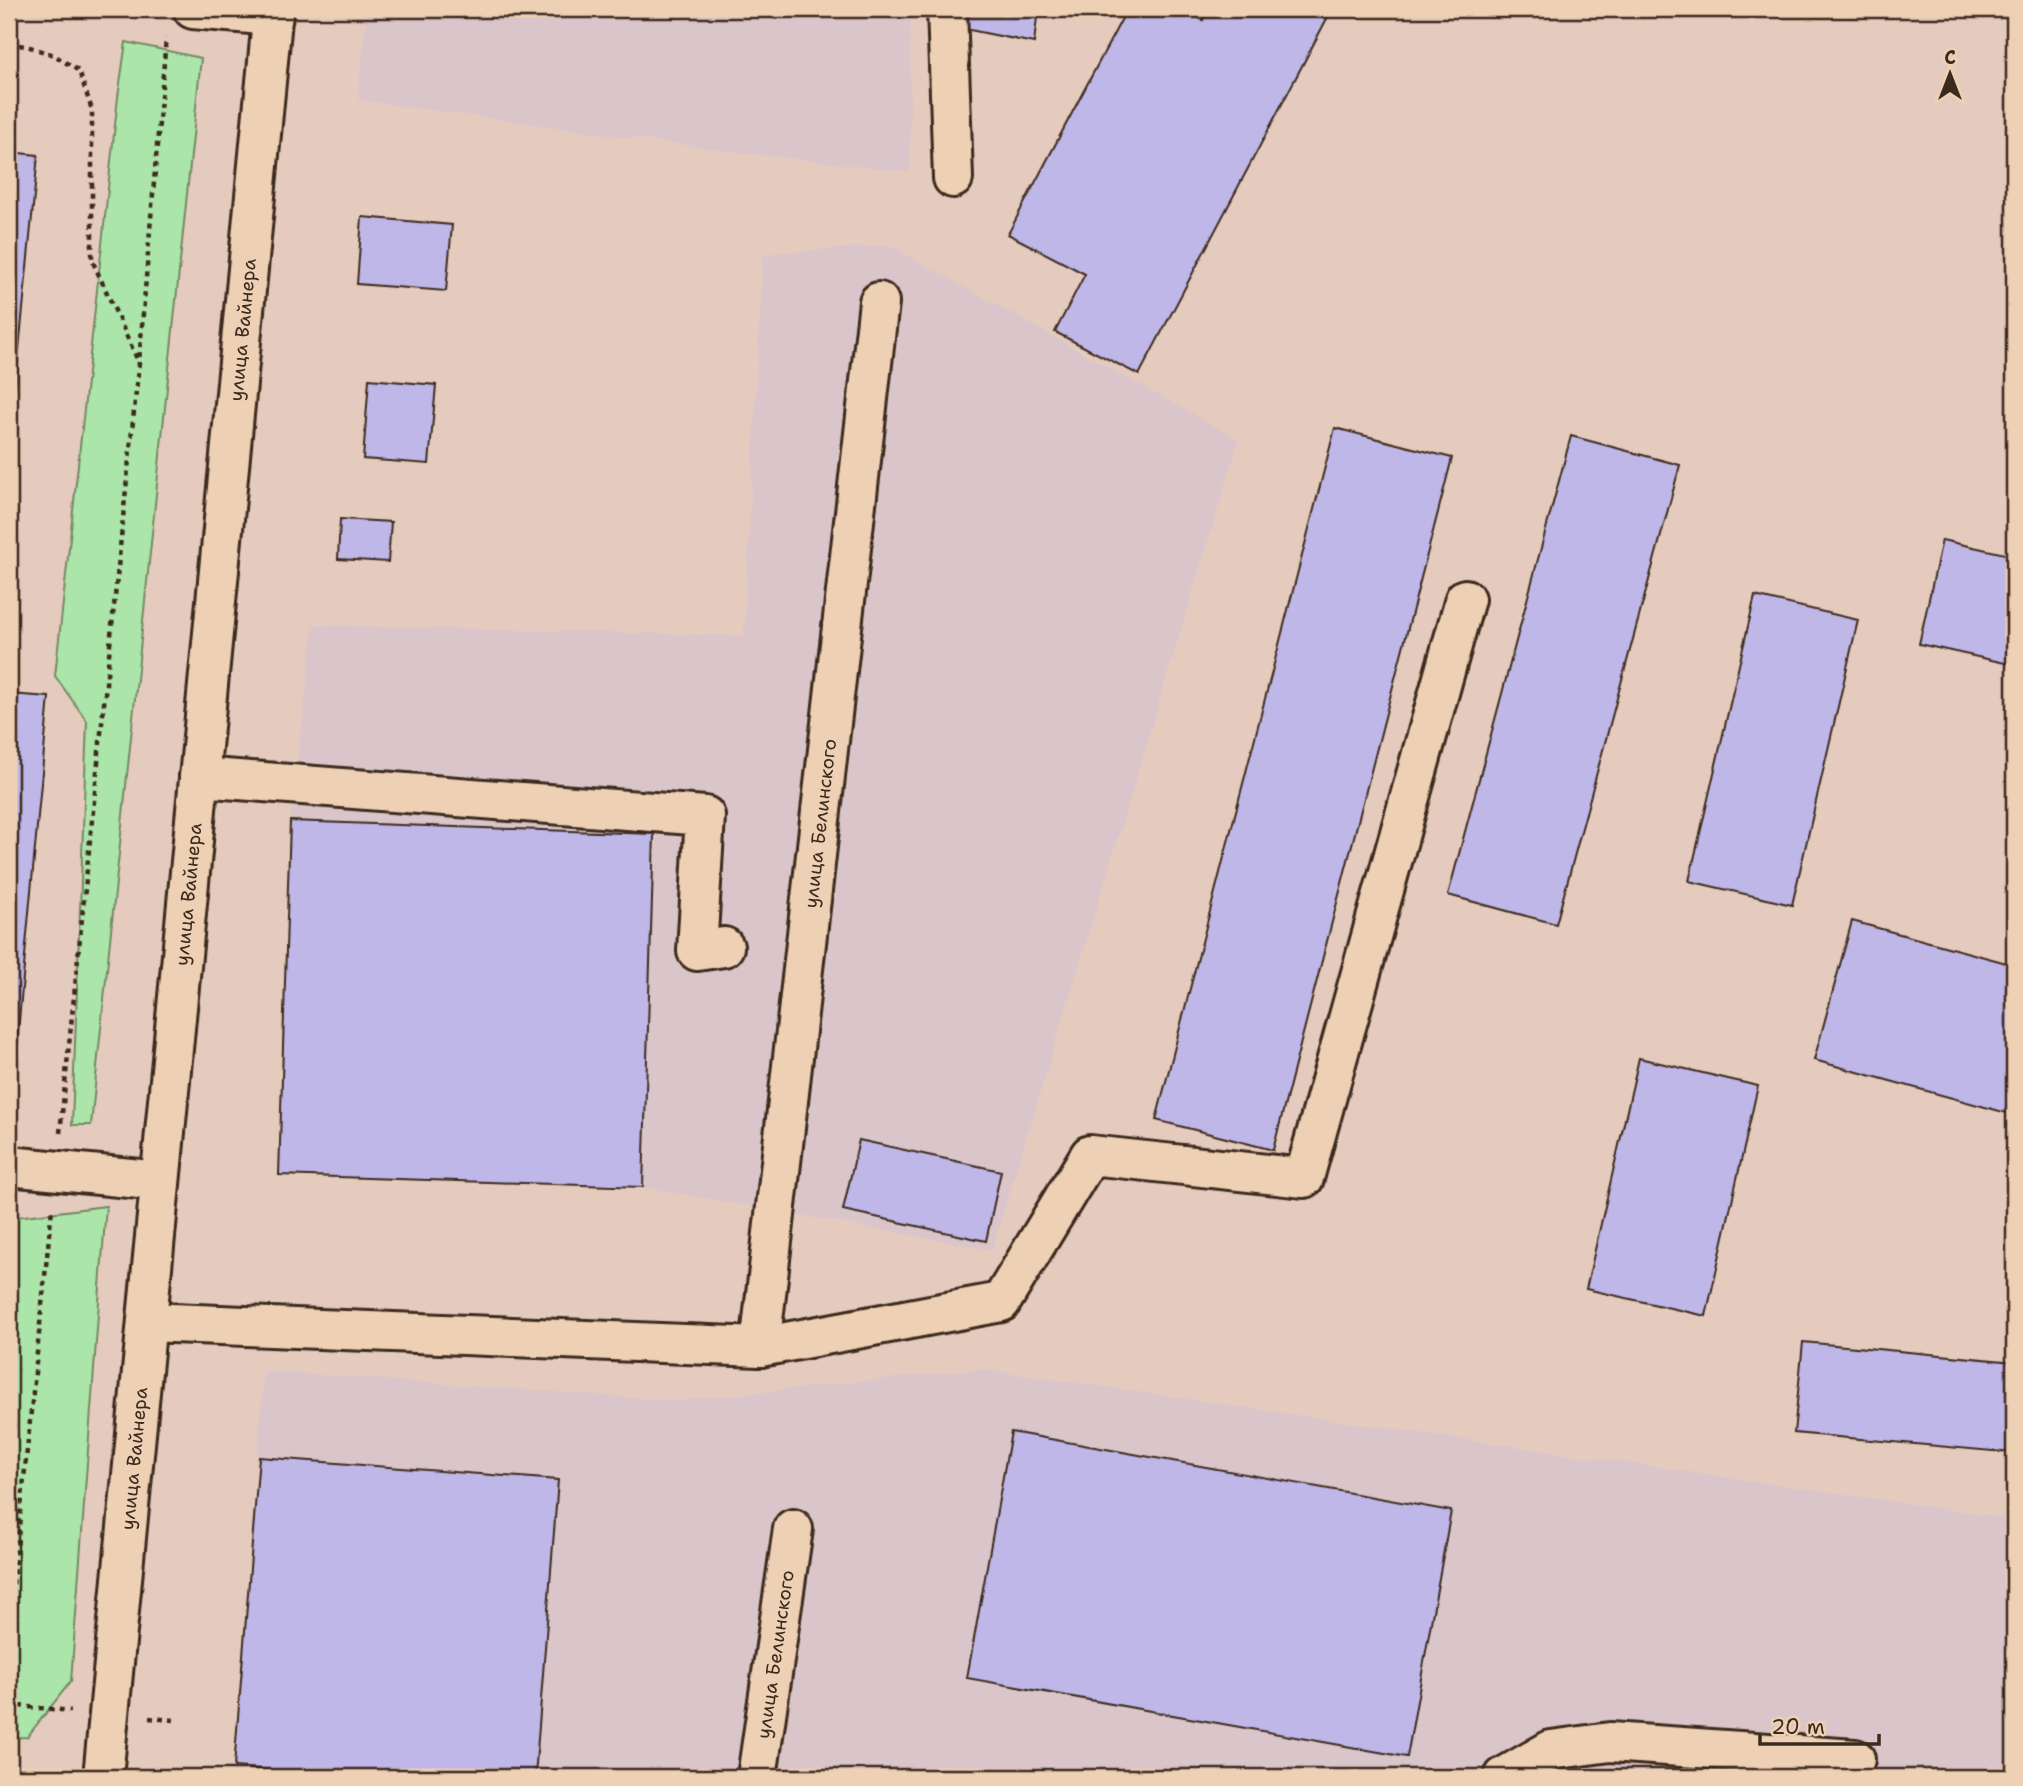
<svg xmlns="http://www.w3.org/2000/svg" width="2023" height="1786" font-family="'Shantell Sans',sans-serif">
  <style>
    .built { fill: #dac5cb }
    .green { fill: #ace5aa; stroke: #748864; stroke-width: 2 }
    .building { fill: #bfb7e8; stroke: #3b2a1e; stroke-width: 2 }
    .lines { fill: none; stroke-linecap: round; stroke-linejoin: round }
    .minor-casing { stroke: #3b2a1e; stroke-width: 44 }
    .major-casing { stroke: #3b2a1e; stroke-width: 44 }
    .path { stroke: #3b2a1e; stroke-width: 4.5; stroke-dasharray: 5 5; stroke-linecap: butt }
    .minor { stroke: #eed0b4; stroke-width: 38 }
    .major { stroke: #eed0b4; stroke-width: 38 }
    .labels { text-anchor: middle; stroke-width: 5; stroke-linejoin: round; paint-order: stroke }
    .street-label { font-size: 19px; fill: #3b2a1e; stroke: #eed0b4 }
  </style>
  <rect width="100%" height="100%" fill="#e5cbbe"/>
  <filter id="ink" filterUnits="userSpaceOnUse"><feTurbulence type="fractalNoise" baseFrequency=".0143" numOctaves="2"/><feDisplacementMap in="SourceGraphic" scale="14" xChannelSelector="R" yChannelSelector="G"/><feConvolveMatrix kernelMatrix="1 2 1 2 8 2 1 2 1" color-interpolation-filters="sRGB"/></filter>
  <g filter="url(#ink)">
    <path class="built" d="M367 9H910V172L729 151 358 100Z
      M889 245 1239 440 992 1250 643 1187 654 834 290 821 314 625 744 636 763 254Z
      M980 1369 2014 1519V1777H292V1772L234 1767 264 1371 678 1401Z"/>
    <path class="green" d="M126 42 201 58 91 1125H72L87 721 55 676 118 97Z
      M106 1206 71 1681 27 1737 9 1738V1218Z"/>
    <path class="building" d="M958 9H1038L1034 43 955 27Z
      M1127 9H1182L1203 20 1208 9H1332L1139 375 1055 332 1085 274 1008 234Z
      M9 152 38 155 9 452Z
      M362 217 452 225 446 291 357 284Z
      M369 379 436 385 429 464 363 459Z
      M1335 428 1452 458 1273 1150 1156 1120Z
      M1571 436 1680 465 1556 924 1448 895Z
      M340 519 391 522 388 562 338 559Z
      M1942 540 2014 556V665L1919 644Z
      M1755 596 1858 620 1792 905 1689 881Z
      M9 694 49 697 16 1053 9 1052Z
      M290 821 654 834 643 1187 279 1175Z
      M1852 921 2014 965V1115L1814 1060Z
      M1639 1058 1758 1086 1706 1316 1586 1289Z
      M859 1140 1001 1171 986 1241 843 1210Z
      M1803 1342 2014 1362V1453L1794 1433Z
      M1011 1432 1451 1511 1407 1757 967 1678Z
      M259 1457 558 1480 535 1777H359L234 1767Z"/>
    <g class="lines">
      <defs>
        <g id="minor">
          <path d="M193 9 273 16"/>
          <path d="M947 9 953 178"/>
          <path d="M199 777 705 816 697 951 724 947"/>
          <path d="M9 1166 160 1181"/>
          <path d="M147 1322 760 1347 1001 1302 1090 1155 1304 1178 1465 599"/>
          <path id="s1" d="M760 1347 879 302"/>
          <path id="s2" d="M757 1777 793 1529"/>
          <path d="M1504 1777 1551 1750 1610 1742 1855 1759"/>
        </g>
        <g id="major">
          <path id="s3" d="M103 1777 273 9"/>
        </g>
      </defs>
      <use href="#minor" class="minor-casing"/>
      <use href="#major" class="major-casing"/>
      <path class="path" d="M9 44 27 46 54 55 79 71 92 110V260L138 361
        M60 1133 139 362 166 38
        M9 1624 52 1208
        M9 1705 71 1711
        M149 1718 174 1720"/>
      <use href="#minor" class="minor"/>
      <use href="#major" class="major"/>
    </g>
  </g>
  <g class="labels">
    <g class="street-label">
      <text dy="7" stroke="none"><textPath href="#s3" startOffset="1454">улица Вайнера</textPath></text>
      <text dy="7" stroke="none"><textPath href="#s1" startOffset="527">улица Белинского</textPath></text>
      <text dy="7" stroke="none"><textPath href="#s3" startOffset="887">улица Вайнера</textPath></text>
      <text dy="7" stroke="none"><textPath href="#s3" startOffset="320">улица Вайнера</textPath></text>
      <text dy="7" stroke="none"><textPath href="#s2" startOffset="124">улица Белинского</textPath></text>
    </g>
  </g>
  <rect width="2023" height="1786" fill="none" stroke="#eed0b4" stroke-width="35"/>
  <rect x="18" y="18" width="1988" height="1751" fill="none" stroke="#3b2a1e" stroke-width="2.5" filter="url(#ink)"/>
  <g transform="translate(1950 74)" stroke="#eed0b4" stroke-width="5" paint-order="stroke">
  <path d="M0-5L12 26L0 18L-12 26Z" fill="#3b2a1e"/>
  <text y="-10" font-size="19" font-weight="bold" text-anchor="middle" fill="#3b2a1e">С</text>
  </g>
  <path d="M1760 1734v10h119v-10" fill="none" stroke="#3b2a1e" stroke-width="3.5"/>
  <text x="1771" y="1734" font-size="21" fill="#3b2a1e" stroke="#eed0b4" stroke-width="5" paint-order="stroke">20 m</text>
</svg>
